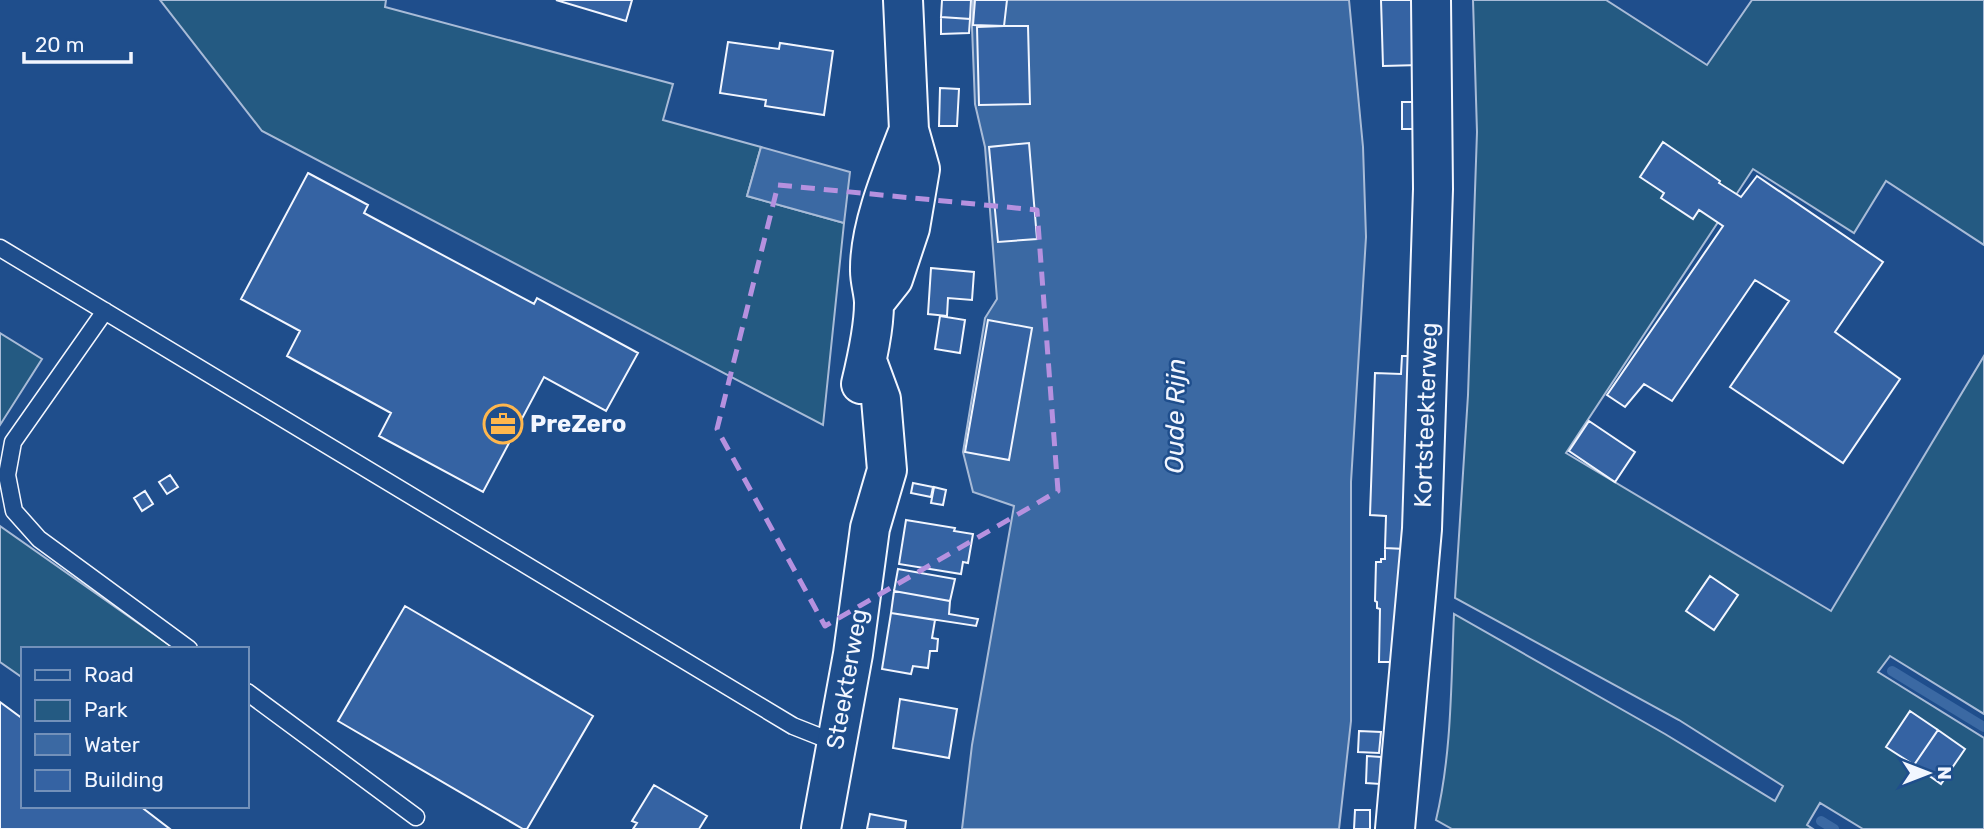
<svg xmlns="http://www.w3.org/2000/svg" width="1984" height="829" font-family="Rubik,sans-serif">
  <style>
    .green { fill: #245a82; stroke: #a8bbd7; stroke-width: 2 }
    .water { fill: #3b69a3; stroke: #a8bbd7; stroke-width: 2 }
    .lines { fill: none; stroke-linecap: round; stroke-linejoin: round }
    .stream { stroke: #3b69a3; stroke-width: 10 }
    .building { fill: #3563a3; stroke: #f2f6ff; stroke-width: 2 }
    .lane-casing { stroke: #f2f6ff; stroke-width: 19 }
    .secondary-casing { stroke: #f2f6ff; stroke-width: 42 }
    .lane { stroke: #1f4e8c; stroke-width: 16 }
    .secondary { stroke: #1f4e8c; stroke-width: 38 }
    .marked { fill: none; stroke: #b691df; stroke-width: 5; stroke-dasharray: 14 9; stroke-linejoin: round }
    .labels { text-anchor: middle; stroke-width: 5; stroke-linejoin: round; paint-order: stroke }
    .street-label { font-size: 24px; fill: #f2f6ff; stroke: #1f4e8c }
    .poi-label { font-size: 24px; font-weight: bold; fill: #f2f6ff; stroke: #1f4e8c; text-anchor: start }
    .water-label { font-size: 26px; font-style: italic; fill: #f2f6ff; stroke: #1f4e8c }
  </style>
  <rect width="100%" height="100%" fill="#1f4e8c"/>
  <path class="green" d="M160 0H386L385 7 673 84 663 120 761 147 747 196 844 223 823 425 262 131Z
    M1473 0H1606L1707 65 1752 0H1984V245L1886 181 1854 233 1753 169 1566 453 1831 611 1984 356V714L1890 656 1878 672 1984 738V829H1863L1820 803 1807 825 1813 829H1452L1436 820C1452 753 1451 682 1454 614L1665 734 1775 801 1783 786 1679 720 1455 598 1468 395 1477 132Z
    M0 333 42 359 0 425Z
    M0 526 175 649H23V678L0 662Z"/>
  <path class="water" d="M973 0H1349L1363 147 1366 237 1351 482V721L1339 829H962L972 745 1014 506 973 492 963 452 985 318 997 299 985 147 975 104 972 27Z
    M761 147 850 172 844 223 747 196Z"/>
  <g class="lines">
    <path class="stream" d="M1892 671 1984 727
      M1821 821 1834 829"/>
  </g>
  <path class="building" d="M556 0H632L626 21Z
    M942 0H971L970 19 941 17Z
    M975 0H1007L1004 26 973 25Z
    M1381 0H1417L1420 65 1383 66Z
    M941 17 970 19 969 33 941 34Z
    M1004 26H1028L1030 104 979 105 977 27Z
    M728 42 779 49 780 43 833 51 824 115 765 106 766 100 720 93Z
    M940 88 959 89 957 126H939Z
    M1402 102H1419V129H1402Z
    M1663 142 1720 181 1719 183 1741 197 1757 176 1883 262 1835 332 1900 379 1843 463 1730 387 1789 301 1755 280 1672 401 1644 384 1625 407 1607 395 1723 226 1699 210 1693 219 1661 198 1664 193 1640 177Z
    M1029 143 1037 239 998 242 989 147Z
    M308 173 368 205 364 213 534 304 537 298 638 353 606 411 544 377 483 492 379 436 391 413 287 356 300 331 241 299Z
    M931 268 974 272 972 300 948 298 947 316 928 314Z
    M940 316 965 320 960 353 935 349Z
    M988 320 1032 328 1009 460 965 452Z
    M1402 356H1411L1405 549 1385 548 1386 516 1370 515 1375 373 1401 374Z
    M1589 421 1635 452 1615 482 1569 451Z
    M170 475 178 487 167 494 159 482Z
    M913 483 933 487 931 497 911 493Z
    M934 487 946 490 943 505 931 503Z
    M145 491 153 504 142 511 134 498Z
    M906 520 955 528 954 531 973 534 968 563 963 562 961 574 899 564Z
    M1385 548 1405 549 1400 662H1379L1380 609 1377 608V602L1375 601 1376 562H1381V559H1385Z
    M898 569 955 579 950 601 894 591Z
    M1710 576 1738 595 1714 630 1686 611Z
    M894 591 950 601 949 614 978 619 976 626 891 613Z
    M405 606 593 716 527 829H523L338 721Z
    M891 613 935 620 932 638 938 639 937 651H930L928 668 913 666 911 674 882 669Z
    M900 699 957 709 949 758 893 748Z
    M0 702 23 719V806H140L170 829H0Z
    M1910 711 1938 730 1914 765 1886 747Z
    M1938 730 1965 749 1941 784 1914 765Z
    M1359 731 1381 732 1379 753 1358 752Z
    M1367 756 1381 757 1380 784 1366 783Z
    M654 785 707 816 699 829H633L637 823 632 821Z
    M1355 810H1370V829H1354Z
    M870 814 906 821 905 829H867Z"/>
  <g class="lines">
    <defs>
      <path id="lane" d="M0 248 793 726 836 743
        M105 311 13 442 7 475 14 511 39 539 189 649
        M247 692 416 817"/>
      <path id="secondary" d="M874 303 893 279 910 228 920 169 909 130 903 0
        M861 384C867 359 874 329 874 303 874 293 870 282 870 271 869 227 893 171 909 130
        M821 829 853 654 870 528 887 470 881 399 867 361
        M1395 829 1422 529 1433 189 1431 0"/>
    </defs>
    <use href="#lane" class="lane-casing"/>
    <use href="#secondary" class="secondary-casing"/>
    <use href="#lane" class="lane"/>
    <use href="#secondary" class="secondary"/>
  </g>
  <path class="marked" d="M778 185 1037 210 1058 491 825 626 717 429Z"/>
  <defs>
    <symbol id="office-ring" viewBox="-11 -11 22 22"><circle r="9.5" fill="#1f4e8c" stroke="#ffb74d" stroke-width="1.5"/><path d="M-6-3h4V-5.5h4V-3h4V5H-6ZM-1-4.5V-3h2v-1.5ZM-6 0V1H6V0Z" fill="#ffb74d"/></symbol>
  </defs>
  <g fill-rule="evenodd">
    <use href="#office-ring" x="481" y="402" width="44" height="44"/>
  </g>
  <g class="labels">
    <g class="street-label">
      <text transform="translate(1426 415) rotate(-88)" y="8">Kortsteekterweg</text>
      <text transform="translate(847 679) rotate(-80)" y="8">Steekterweg</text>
    </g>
    <g class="poi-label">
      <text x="530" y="432">PreZero</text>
    </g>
    <g class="water-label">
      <text transform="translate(1175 416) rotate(-89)" y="9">Oude Rijn</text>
    </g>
  </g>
  <rect x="21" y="647" width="228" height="161" fill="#1f4e8c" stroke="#7391ba" stroke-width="2"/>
  <rect x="35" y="670" width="35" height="10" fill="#1f4e8c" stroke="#7391ba" stroke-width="2"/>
  <text x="84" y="682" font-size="21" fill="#f2f6ff">Road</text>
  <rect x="35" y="700" width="35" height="21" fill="#245a82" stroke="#7391ba" stroke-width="2"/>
  <text x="84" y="717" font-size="21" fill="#f2f6ff">Park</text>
  <rect x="35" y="734" width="35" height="21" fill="#3b69a3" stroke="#7391ba" stroke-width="2"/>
  <text x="84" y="752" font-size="21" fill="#f2f6ff">Water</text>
  <rect x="35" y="770" width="35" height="21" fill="#3563a3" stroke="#7391ba" stroke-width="2"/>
  <text x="84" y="787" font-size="21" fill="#f2f6ff">Building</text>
  <g transform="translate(1928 773) rotate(90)" stroke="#1f4e8c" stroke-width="5" paint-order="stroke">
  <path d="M0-5L12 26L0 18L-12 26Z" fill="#f2f6ff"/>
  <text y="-10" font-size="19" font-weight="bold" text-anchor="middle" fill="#f2f6ff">N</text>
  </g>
  <path d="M24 52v10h107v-10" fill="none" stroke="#f2f6ff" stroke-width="3.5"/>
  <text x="35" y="52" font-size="21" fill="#f2f6ff" stroke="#1f4e8c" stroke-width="5" paint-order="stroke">20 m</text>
</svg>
